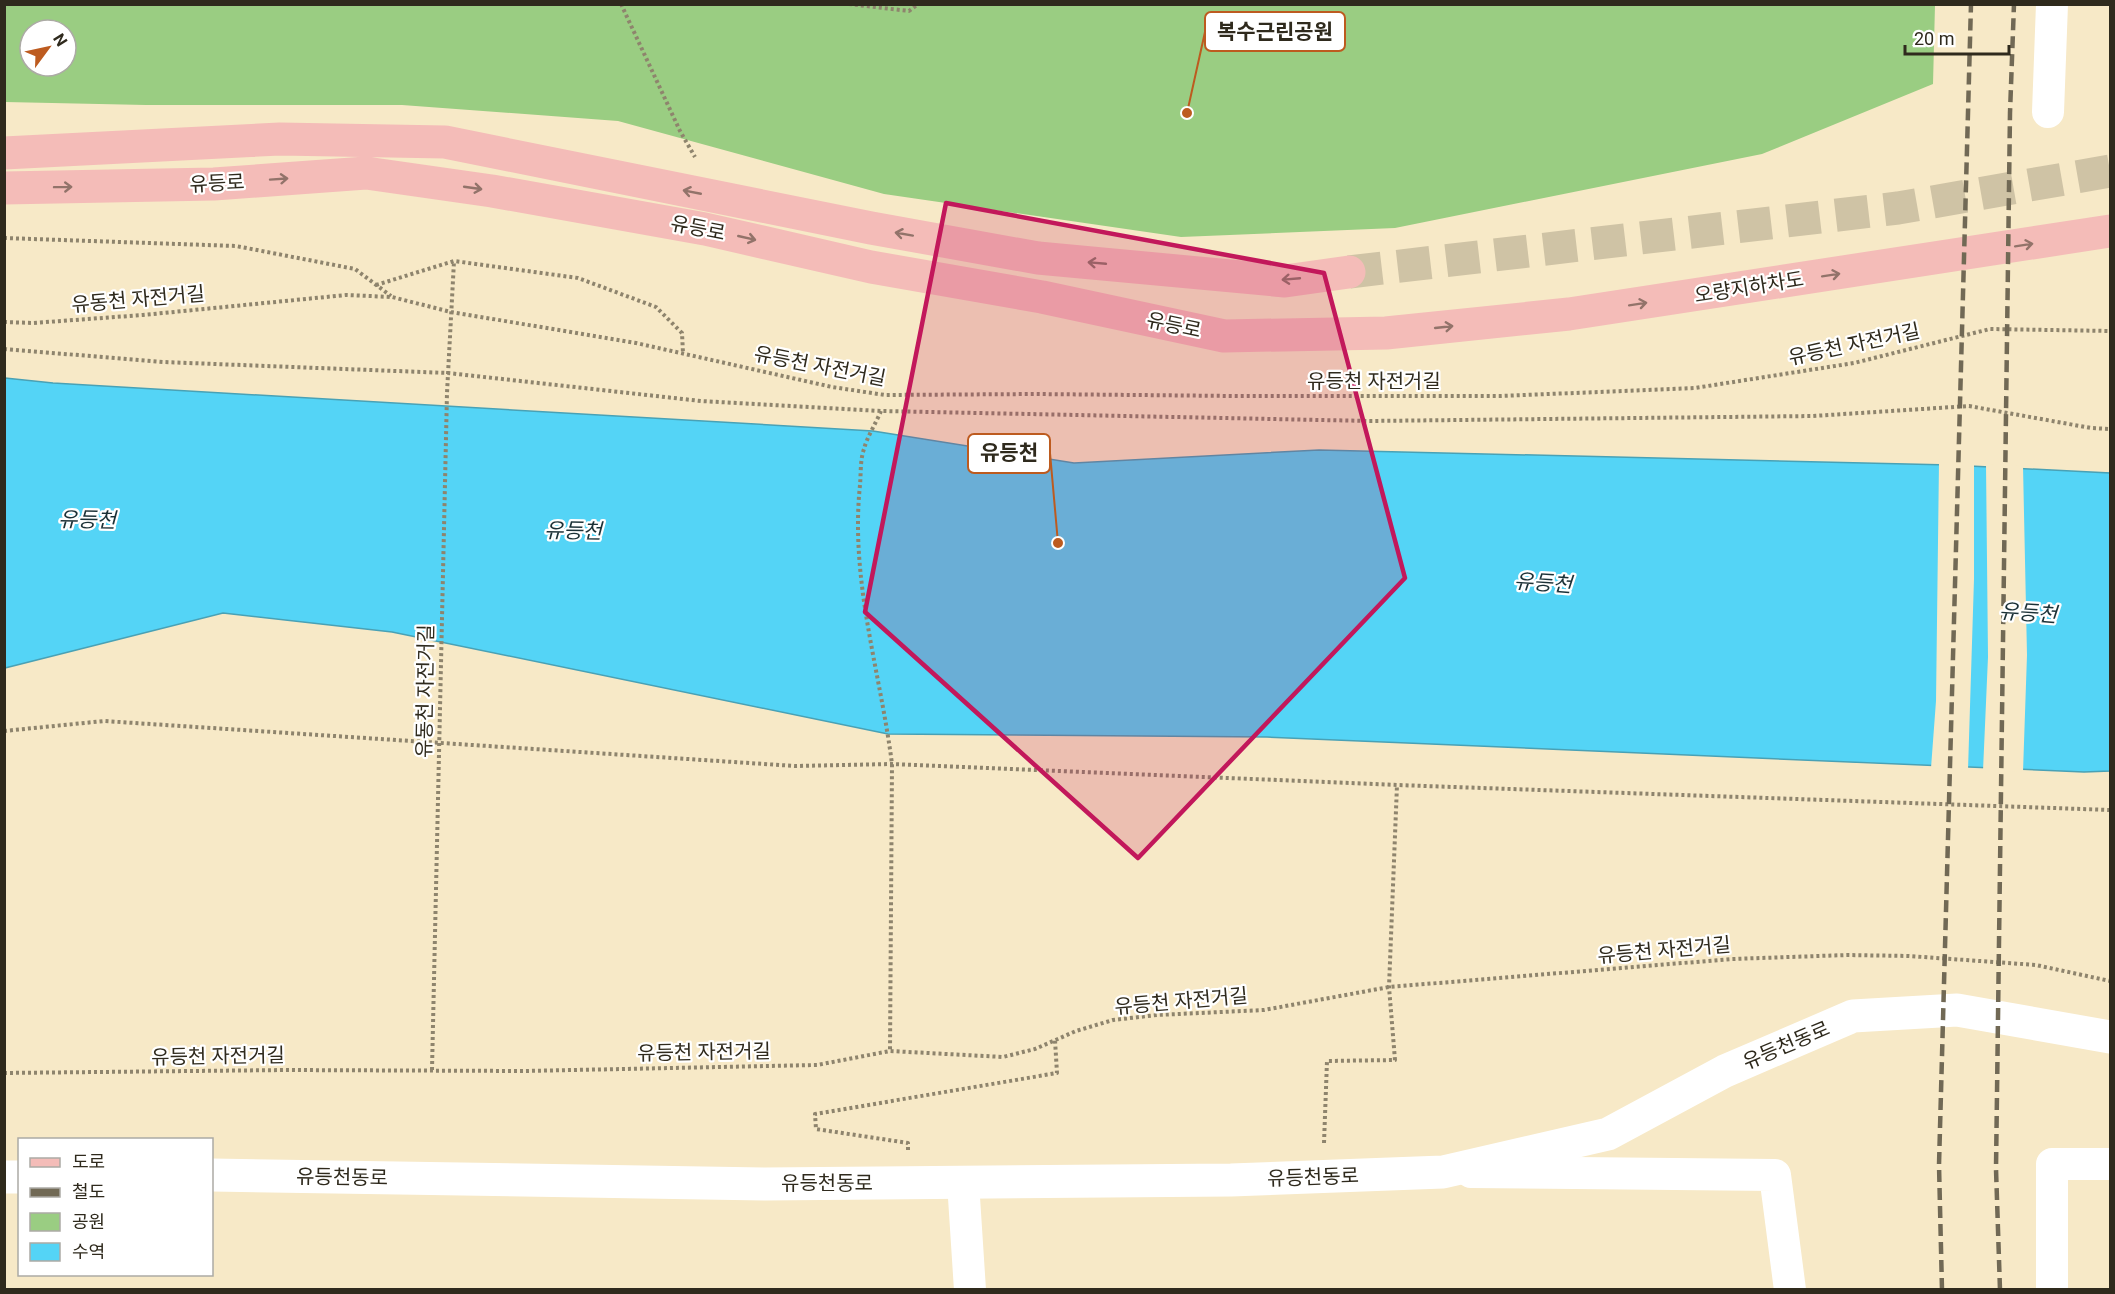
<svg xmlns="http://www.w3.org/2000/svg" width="2115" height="1294" font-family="Roboto,'Noto Sans KR',sans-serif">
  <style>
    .green { fill: #9acd82; fill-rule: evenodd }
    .water { fill: #54d4f6; stroke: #49a1b5; stroke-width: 1.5 }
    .pier { fill: #f7e9c7 }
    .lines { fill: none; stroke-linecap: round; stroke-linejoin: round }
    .primary-tunnel { stroke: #cfc3a5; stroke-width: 33; stroke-dasharray: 33 16; stroke-linecap: butt }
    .path { stroke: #8e846d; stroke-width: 4; stroke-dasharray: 3 3; stroke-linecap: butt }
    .minor { stroke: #fff; stroke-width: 32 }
    .secondary { stroke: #fff; stroke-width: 33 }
    .primary { stroke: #f4bcb8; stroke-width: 33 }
    .rail { stroke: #716955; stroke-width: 4.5; stroke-dasharray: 12 6; stroke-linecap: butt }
    .oneway { stroke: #92736a }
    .marked { fill: #c2185b; fill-opacity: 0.2; stroke: #c2185b; stroke-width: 4.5; stroke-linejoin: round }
    .labels { text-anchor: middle; stroke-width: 4.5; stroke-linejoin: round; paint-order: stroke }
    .street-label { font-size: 20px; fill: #2f2a1d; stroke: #fff }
    .water-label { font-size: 21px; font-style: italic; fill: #1b3137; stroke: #fff }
    .leader { fill: none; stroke: #bd5b1f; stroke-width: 2 }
    .callout-dot { fill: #bd5b1f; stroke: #fff; stroke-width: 2 }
    .callout { fill: #fff; stroke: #bd5b1f; stroke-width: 2 }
    .callout-label { font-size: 21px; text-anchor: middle; font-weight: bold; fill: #2f2a1d }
  </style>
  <rect width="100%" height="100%" fill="#f7e9c7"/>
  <path class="green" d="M5 4H1935V5L1933 84 1762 154 1395 228 1181 237 884 194 618 121 402 105H146L5 102ZM30 30H66V66H30Z"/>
  <path class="water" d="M5 378 53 383 873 431 1074 463 1319 450 1950 465 2110 473V771L2084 772 1267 737 888 734 392 632 223 613 5 668Z"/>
  <path class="pier" d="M1939 462 1974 463V579L1968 770 1931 768 1936 701Z
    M1986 464 2023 466 2027 655 2023 772 1983 771 1988 657Z"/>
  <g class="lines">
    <path class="primary-tunnel" d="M1349 272 1898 208 2110 171"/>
    <path class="path" d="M621 4 680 131 695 157
      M765 4H766
      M849 4 909 11 918 4
      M4 238 236 246 355 269 391 296
      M376 285 454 261 578 278 656 307 682 333 683 353
      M4 322 33 323 143 315 346 295 392 297 451 312 636 343 832 387 885 395 1036 394 1235 396H1501L1695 388 1854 363 1990 329 2110 331
      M4 349 163 362 448 373 701 401 881 411 1370 421 1813 416 1969 406 2091 428 2110 429
      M881 411C876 423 867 437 864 449 860 460 861 474 860 485 850 581 880 670 892 764L890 1051
      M4 731 104 721 795 766 892 764 1397 785 2110 810
      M432 1070 447 393 454 261
      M4 1073 286 1070 525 1071 817 1065 890 1051 1003 1057 1035 1049 1076 1031 1113 1020 1157 1015 1264 1010 1389 987 1732 959 1847 955 1909 956 2036 965 2110 981
      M1324 1143 1327 1061 1395 1060 1389 987 1397 785
      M908 1150V1143L816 1129 815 1114 1057 1073 1055 1040"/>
    <path class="minor" d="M2048 112 2052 4
      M1471 1172 1775 1175 1790 1290
      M963 1182 970 1290
      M2052 1290V1164H2110"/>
    <path class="secondary" d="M212 1175 765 1184 1231 1180 1443 1172 1608 1134 1725 1071 1853 1016 1957 1010 2110 1037
      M4 1177H20"/>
    <path class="primary" d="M4 153 280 139 445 142 871 228 1038 258 1285 281 1349 272
      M4 188 214 184 366 173 492 191 705 229 871 267 1042 297 1224 336 1386 333 1569 314 2110 231"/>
    <path class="rail" d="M1942 1290 1939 1165 1971 4
      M2000 1290 1996 1169 2010 113 2014 4"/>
  </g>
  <defs><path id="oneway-shaft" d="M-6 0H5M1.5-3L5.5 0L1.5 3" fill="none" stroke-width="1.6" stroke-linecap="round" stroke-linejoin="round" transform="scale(1.5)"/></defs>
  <g class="oneway">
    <use href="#oneway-shaft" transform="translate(279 179) rotate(-4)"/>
    <use href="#oneway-shaft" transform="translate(63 187) rotate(-1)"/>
    <use href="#oneway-shaft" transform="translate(473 188) rotate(8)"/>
    <use href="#oneway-shaft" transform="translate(692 192) rotate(-169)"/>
    <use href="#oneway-shaft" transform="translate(904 234) rotate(-170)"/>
    <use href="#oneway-shaft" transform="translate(747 238) rotate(13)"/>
    <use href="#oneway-shaft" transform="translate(2024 245) rotate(-9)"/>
    <use href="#oneway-shaft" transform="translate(1097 263) rotate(-175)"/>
    <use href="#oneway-shaft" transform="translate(1831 275) rotate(-9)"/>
    <use href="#oneway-shaft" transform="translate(1291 279) rotate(175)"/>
    <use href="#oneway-shaft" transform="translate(1638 304) rotate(-9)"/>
    <use href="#oneway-shaft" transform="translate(1444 327) rotate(-6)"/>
  </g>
  <path class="marked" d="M946 203 1324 273 1405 578 1138 858 865 612Z"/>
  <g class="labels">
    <g class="street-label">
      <text transform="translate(217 183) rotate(-3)" y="7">유등로</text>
      <text transform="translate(698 228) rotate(11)" y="7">유등로</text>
      <text transform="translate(1749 287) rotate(-9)" y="7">오량지하차도</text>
      <text transform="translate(138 299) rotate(-5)" y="7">유동천 자전거길</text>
      <text transform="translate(1174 325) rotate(12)" y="7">유등로</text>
      <text transform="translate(1854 344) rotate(-12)" y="7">유등천 자전거길</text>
      <text transform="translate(820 366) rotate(11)" y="7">유등천 자전거길</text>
      <text x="1374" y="388">유등천 자전거길</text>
      <text transform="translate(425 691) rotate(-89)" y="7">유동천 자전거길</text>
      <text transform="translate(1664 950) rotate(-5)" y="7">유등천 자전거길</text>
      <text transform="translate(1181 1001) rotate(-5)" y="7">유등천 자전거길</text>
      <text transform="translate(1786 1045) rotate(-23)" y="7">유등천동로</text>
      <text transform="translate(704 1052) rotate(-1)" y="7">유등천 자전거길</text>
      <text transform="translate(218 1056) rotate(-1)" y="7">유등천 자전거길</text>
      <text transform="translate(342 1177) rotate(1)" y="7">유등천동로</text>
      <text transform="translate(1313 1177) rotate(-2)" y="7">유등천동로</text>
      <text x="827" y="1190">유등천동로</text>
    </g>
    <g class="water-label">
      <text transform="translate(87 520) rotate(1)" y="7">유등천</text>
      <text transform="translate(573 531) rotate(1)" y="7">유등천</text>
      <text transform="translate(1543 583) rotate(4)" y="7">유등천</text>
      <text transform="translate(2028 613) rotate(4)" y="7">유등천</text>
    </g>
  </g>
  <path class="leader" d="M1187 113L1205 32M1058 543L1050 453"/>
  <g class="callout-dot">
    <circle cx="1187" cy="113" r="6"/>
    <circle cx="1058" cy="543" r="6"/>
  </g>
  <g class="callout">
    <rect x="1205" y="12" width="140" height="39" rx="6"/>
    <rect x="968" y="434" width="82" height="39" rx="6"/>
  </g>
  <g class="callout-label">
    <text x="1275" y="39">복수근린공원</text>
    <text x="1009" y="460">유등천</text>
  </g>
  <rect width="2115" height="1294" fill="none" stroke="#2f2a1d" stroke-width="12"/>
  <rect x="18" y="1138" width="195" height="138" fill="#ffffff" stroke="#acaaa5" stroke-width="1.5"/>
  <rect x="30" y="1158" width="30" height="9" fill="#f4bcb8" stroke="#acaaa5" stroke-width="1.5"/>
  <text x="72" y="1168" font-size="18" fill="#2f2a1d">도로</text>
  <rect x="30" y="1188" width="30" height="9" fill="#716955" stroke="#acaaa5" stroke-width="1.5"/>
  <text x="72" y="1198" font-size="18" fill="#2f2a1d">철도</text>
  <rect x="30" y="1213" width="30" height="18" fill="#9acd82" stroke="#acaaa5" stroke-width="1.5"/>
  <text x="72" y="1228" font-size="18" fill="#2f2a1d">공원</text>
  <rect x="30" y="1243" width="30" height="18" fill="#54d4f6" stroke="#acaaa5" stroke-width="1.5"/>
  <text x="72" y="1258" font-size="18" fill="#2f2a1d">수역</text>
  <g transform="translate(48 48) rotate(57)"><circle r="28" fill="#ffffff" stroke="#acaaa5" stroke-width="1.5"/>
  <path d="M0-4.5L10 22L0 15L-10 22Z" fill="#bd5b1f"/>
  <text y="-9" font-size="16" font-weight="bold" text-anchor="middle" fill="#2f2a1d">N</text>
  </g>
  <path d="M1905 45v9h104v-9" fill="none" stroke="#2f2a1d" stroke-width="3"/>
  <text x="1914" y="45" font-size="18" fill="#2f2a1d" stroke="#ffffff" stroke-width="4.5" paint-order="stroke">20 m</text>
</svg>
